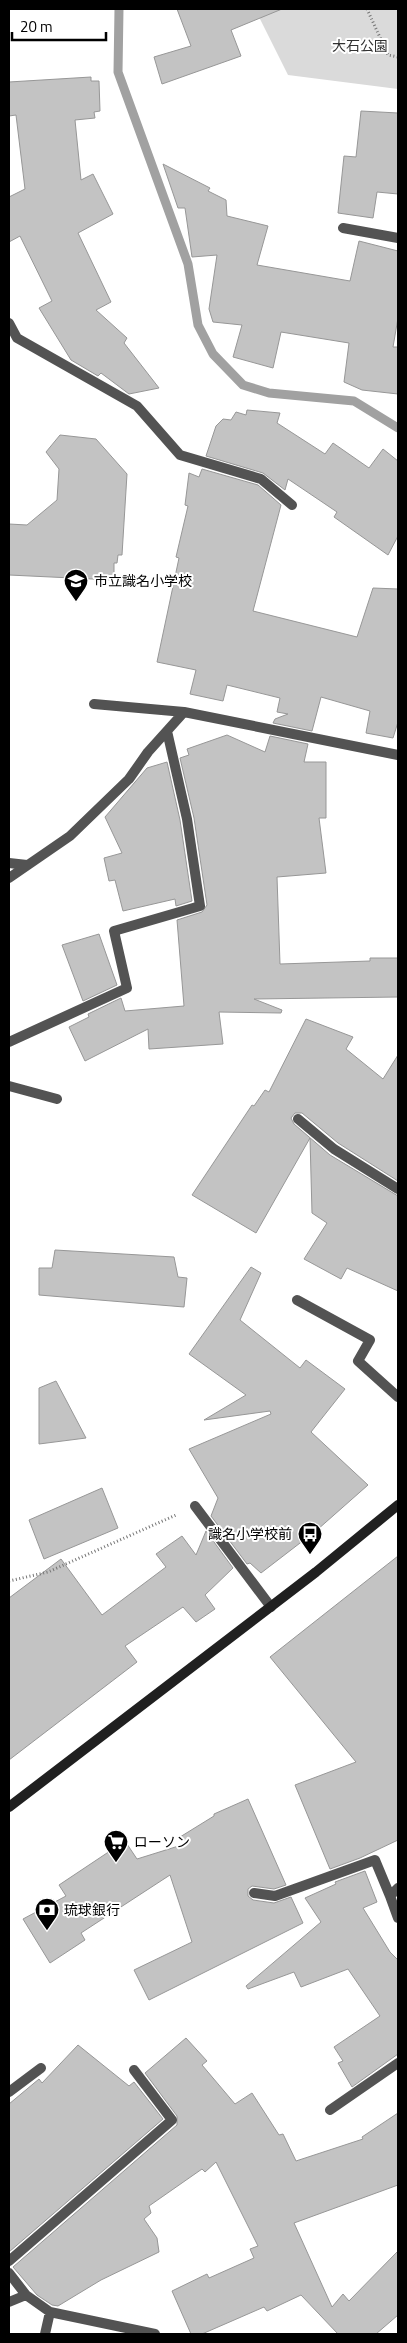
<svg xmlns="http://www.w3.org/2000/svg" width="407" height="2343" font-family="'Titillium Web','Noto Sans JP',sans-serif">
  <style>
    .green { fill: #dadada }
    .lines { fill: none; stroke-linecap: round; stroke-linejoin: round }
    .stream { stroke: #a1a1a1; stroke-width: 9 }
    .building { fill: #c3c3c3; stroke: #979797 }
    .path { stroke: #757575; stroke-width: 3; stroke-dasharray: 1 2.5; stroke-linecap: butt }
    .street { stroke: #535353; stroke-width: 10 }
    .secondary { stroke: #202020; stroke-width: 10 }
    .labels { text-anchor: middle; stroke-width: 4; stroke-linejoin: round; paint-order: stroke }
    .park-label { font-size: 14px; fill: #313131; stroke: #fff }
    .poi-label { font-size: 14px; fill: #000; stroke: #fff; text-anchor: start }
  </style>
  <rect width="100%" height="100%" fill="#fff"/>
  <path class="green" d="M255 9H398V89L288 75Z"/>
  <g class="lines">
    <path class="stream" d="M119 9 118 72 188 264 198 325 213 354 243 385 269 393 354 401 398 428"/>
  </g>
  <path class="building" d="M177 9H282L231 30 241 56 162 84 154 57 191 46Z
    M91 77V81H99L100 111 94 112 95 118 75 120 81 180 93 174 113 214 78 233 111 302 96 310 127 338 124 343 159 388 129 394 101 373 98 376 71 360 39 308 52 301 20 236 9 242V197L25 189 16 115 9 116V82Z
    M361 111 398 113V194L377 192 373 218 338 213 344 156 356 157Z
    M163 164 210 188 208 191 226 200 227 216 268 226 257 265 350 281 359 241 398 251V318L393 347H398V394L362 390 344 382 349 343 281 332 273 368 233 357 242 325 213 322 209 309 217 255 192 257 185 208H178Z
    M247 410 280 413 277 423 325 454 333 443 369 468 383 449 398 461V536L388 555 334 517 337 512 288 479 285 490 263 473 206 456 216 426 223 419 231 420 236 412 246 415Z
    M60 435 96 439 127 474 122 555H118L117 563H114V580L9 575V524L27 525 57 500 59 469 46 452Z
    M202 469 258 485 281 505 253 611 357 637 373 588 398 589V722L393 738 366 733 370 711 321 697 312 731 273 723 275 719 288 714 277 712 280 698 227 685 223 701 190 694 196 670 157 662 179 558 176 557 188 506 185 505 189 473 199 477Z
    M227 735 265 752 270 736 308 744 304 762H326V818H319L326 873 277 877 280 964 370 961V958H398V997L254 999 282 1010 281 1013 219 1012 223 1044 149 1049 148 1029 85 1061 69 1027 89 1017 88 1014 121 998 125 1011 184 1006 177 920 202 912 207 905 194 818 180 758 189 755 187 749Z
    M167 762 180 820 192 901 176 906 175 899 123 911 115 880 109 881 104 858 122 853 105 817 147 768Z
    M99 934 117 985 83 1001 62 945Z
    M306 1019 353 1037 346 1049 383 1079 398 1055V1181L338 1143 302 1113H295L291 1118 294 1124 330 1155 398 1196V1291L347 1268 341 1279 304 1259 327 1223 312 1213 310 1138 256 1233 192 1195 252 1105 254 1106 265 1090 269 1092Z
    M55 1250 174 1257 178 1277 187 1278 184 1307 39 1295V1268H52Z
    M251 1267 261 1273 240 1320 300 1368 306 1360 345 1389 311 1432 368 1485 317 1530 261 1573 250 1563 247 1564 211 1516 218 1498 189 1449 271 1414 270 1411 204 1420 246 1395 189 1354Z
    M56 1381 86 1438 39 1444V1388Z
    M102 1488 118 1528 44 1559 29 1520Z
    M206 1531 233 1568 205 1595 215 1609 196 1622 183 1607 125 1646 137 1662 9 1760V1598L61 1559 102 1615 166 1567 156 1554 182 1536 196 1555Z
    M398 1556V1840L360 1858 330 1869 295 1785 356 1762 270 1657Z
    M248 1799 286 1885 274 1889 252 1886 248 1889V1896L253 1900 274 1903 291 1897 303 1923 149 2000 134 1970 192 1942 170 1875 81 1933 85 1940 50 1963 23 1919 66 1896 59 1885 125 1841 137 1859 185 1844 180 1837 214 1816V1814Z
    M365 1871 377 1902 363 1908 390 1952 398 1960V2054L352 2087 338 2063 343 2061 334 2047 380 2016 348 1969 301 1987 294 1972 248 1989 246 1986 321 1922 305 1898 336 1884 335 1882Z
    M186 2038 207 2061 202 2065 235 2104 252 2093 279 2135 283 2134 296 2161 363 2139 362 2137 398 2113V2185L294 2223 332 2307 343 2294 349 2301 398 2251V2315L376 2334H338L301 2295 267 2311 264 2307 202 2334H191L172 2291 207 2274 209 2278 254 2258 250 2249 258 2246 216 2162 205 2172 202 2169 149 2206 151 2213 144 2219 157 2238 159 2252 101 2280 58 2306 52 2305 37 2295 13 2267 177 2125V2116L145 2073Z
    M78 2045 129 2086 134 2082 163 2119 9 2252V2104L39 2079 42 2083Z"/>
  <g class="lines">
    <path class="path" d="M367 9 388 55 398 57
      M9 1581 48 1572 176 1515"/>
    <path class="street" d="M343 228 398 238
      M9 323 17 338 137 406 180 455 261 479 292 505
      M94 704 184 712 398 755
      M9 863 27 865
      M9 878 70 836 129 779 148 752 184 712
      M9 1042 127 988 114 931 200 906 187 819 167 731
      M9 1086 57 1099
      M298 1119 334 1149 398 1189
      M297 1300 370 1340 358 1361 398 1397
      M195 1506 271 1607
      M398 1888 390 1896 398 1918
      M254 1893 275 1896 375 1860 390 1896
      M9 2092 41 2068
      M330 2110 398 2063
      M9 2261 172 2120 134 2070
      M9 2273 26 2295 50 2312 155 2334
      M9 2302 26 2295
      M45 2334 50 2312"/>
    <path class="secondary" d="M9 1807 316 1572 398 1505"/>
  </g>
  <defs>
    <symbol id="school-pin" viewBox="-11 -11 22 30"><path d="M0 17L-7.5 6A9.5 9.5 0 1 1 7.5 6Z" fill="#000" stroke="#fff"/><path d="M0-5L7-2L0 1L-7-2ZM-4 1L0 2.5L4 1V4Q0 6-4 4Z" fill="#fff"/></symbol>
    <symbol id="bus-pin" viewBox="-11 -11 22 30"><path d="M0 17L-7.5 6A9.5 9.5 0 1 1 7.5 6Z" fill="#000" stroke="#fff"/><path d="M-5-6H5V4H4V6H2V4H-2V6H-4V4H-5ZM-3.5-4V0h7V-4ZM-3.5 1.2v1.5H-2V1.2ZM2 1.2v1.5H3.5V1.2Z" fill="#fff"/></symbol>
    <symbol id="supermarket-pin" viewBox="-11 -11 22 30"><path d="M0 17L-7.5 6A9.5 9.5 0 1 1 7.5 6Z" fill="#000" stroke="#fff"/><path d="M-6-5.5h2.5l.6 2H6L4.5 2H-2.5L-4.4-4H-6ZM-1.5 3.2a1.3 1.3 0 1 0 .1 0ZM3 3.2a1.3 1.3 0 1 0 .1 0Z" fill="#fff"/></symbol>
    <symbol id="bank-pin" viewBox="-11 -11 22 30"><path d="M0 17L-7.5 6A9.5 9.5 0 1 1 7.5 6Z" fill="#000" stroke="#fff"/><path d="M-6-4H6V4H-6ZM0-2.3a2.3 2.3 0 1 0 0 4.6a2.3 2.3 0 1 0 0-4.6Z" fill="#fff"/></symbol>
  </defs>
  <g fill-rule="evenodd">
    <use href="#school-pin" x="62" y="567" width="28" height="38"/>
    <use href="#bus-pin" x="296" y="1520" width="28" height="38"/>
    <use href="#supermarket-pin" x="102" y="1828" width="28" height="38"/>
    <use href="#bank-pin" x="33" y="1896" width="28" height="38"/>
  </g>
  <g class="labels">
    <g class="park-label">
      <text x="360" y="51">大石公園</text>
    </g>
    <g class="poi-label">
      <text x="94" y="586">市立識名小学校</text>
      <text x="292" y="1539" text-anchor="end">識名小学校前</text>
      <text x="134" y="1847">ローソン</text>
      <text x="64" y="1915">琉球銀行</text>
    </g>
  </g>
  <rect width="407" height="2343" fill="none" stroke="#000000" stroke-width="20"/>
  <path d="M12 32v8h94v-8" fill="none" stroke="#000000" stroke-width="2.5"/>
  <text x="20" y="32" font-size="15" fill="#000000" stroke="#ffffff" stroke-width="4" paint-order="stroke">20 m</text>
</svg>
